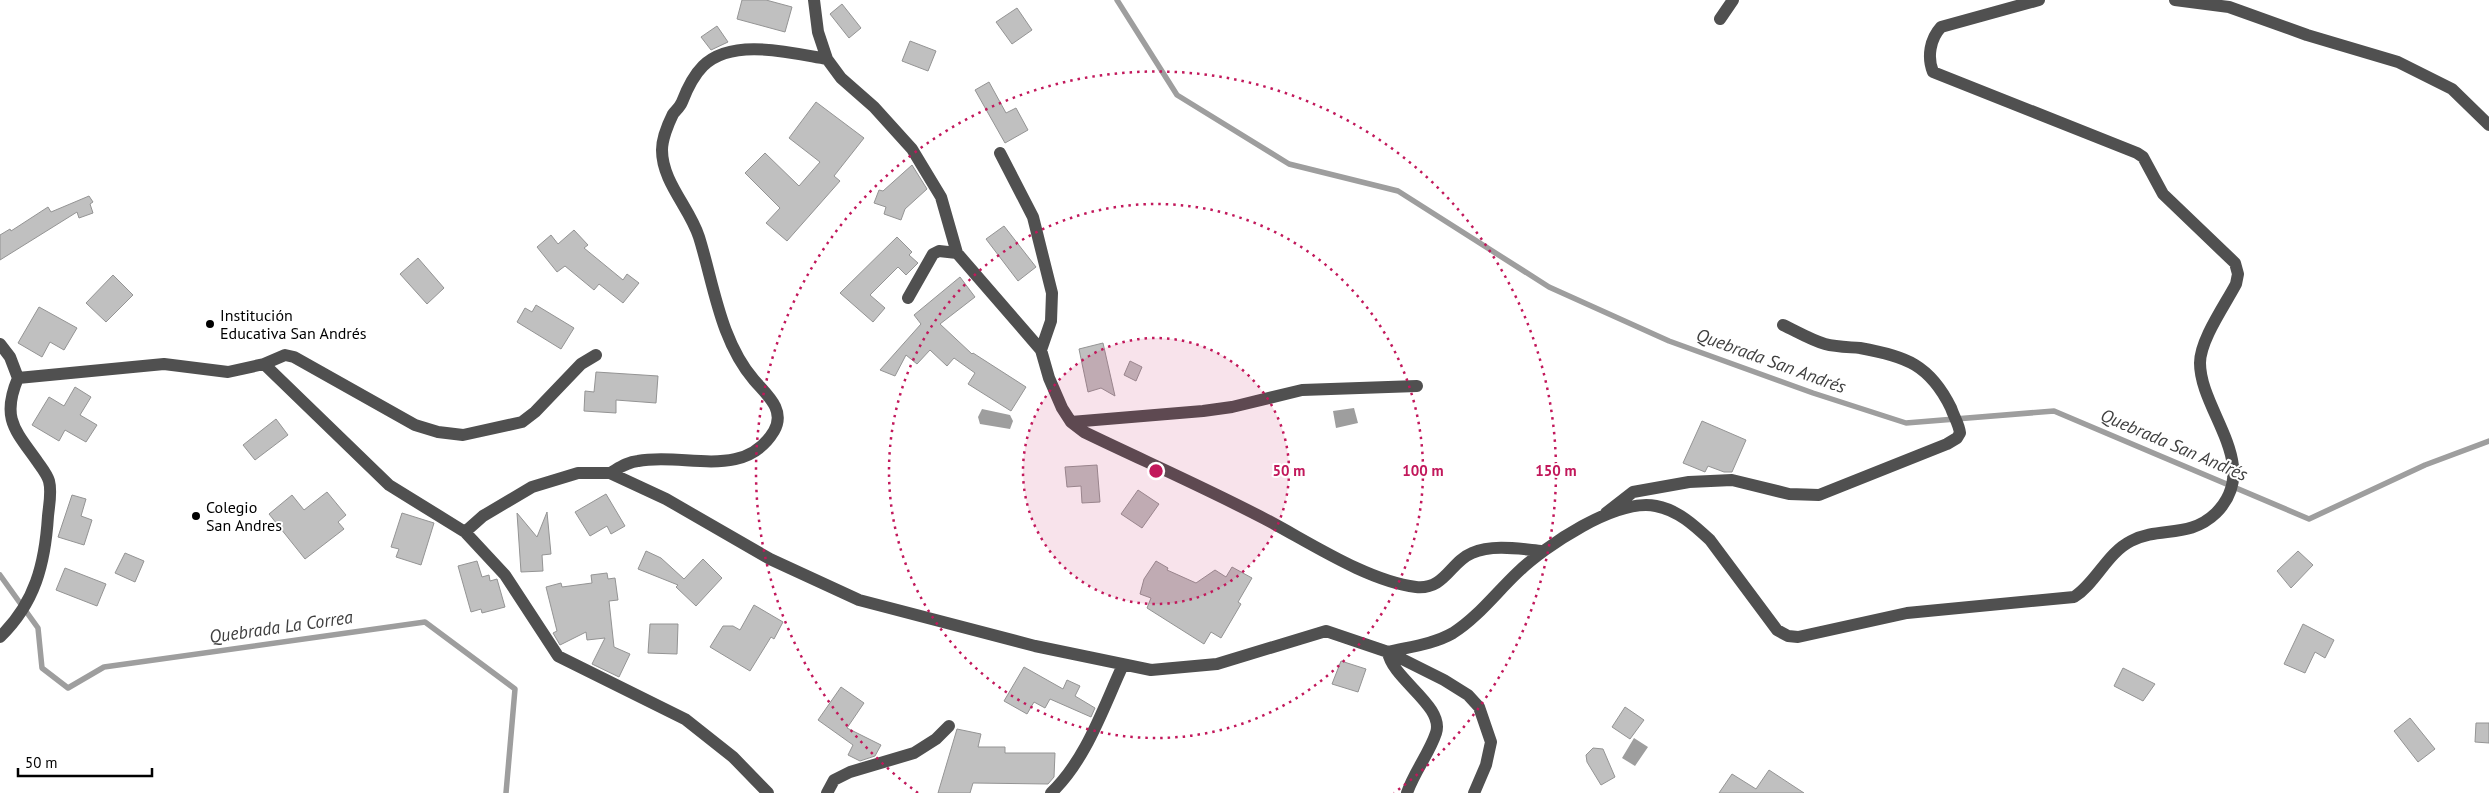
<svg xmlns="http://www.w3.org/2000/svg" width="2489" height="793" font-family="'PT Sans',sans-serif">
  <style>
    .water { fill: #9e9e9e }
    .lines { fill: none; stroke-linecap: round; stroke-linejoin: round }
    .stream { stroke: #9e9e9e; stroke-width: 5.5 }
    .building { fill: #c0c0c0; stroke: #949494 }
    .minor { stroke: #505050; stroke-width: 12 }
    .ring { fill: none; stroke: #c2185b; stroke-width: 2.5; stroke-dasharray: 2.5 5 }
    .poi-dot { fill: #000; stroke: #fff; stroke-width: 2 }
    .labels { text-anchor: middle; stroke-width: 4; stroke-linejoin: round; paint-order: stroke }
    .poi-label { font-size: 16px; fill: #000; stroke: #fff; text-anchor: start }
    .water-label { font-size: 18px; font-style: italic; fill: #3f3f3f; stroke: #fff }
    .centre { fill: #c2185b; stroke: #fff; stroke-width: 2.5 }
    .ring-label { font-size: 15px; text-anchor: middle; font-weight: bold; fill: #c2185b; stroke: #fff; stroke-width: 4; stroke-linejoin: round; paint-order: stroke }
  </style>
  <rect width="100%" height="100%" fill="#fff"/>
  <path class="water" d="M1354 408 1358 423 1336 428 1333 411Z
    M982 409 1010 415 1013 421 1010 429 980 424 978 417Z
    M1634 738 1648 747 1635 766 1622 758Z"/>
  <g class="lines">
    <path class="stream" d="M1117 0 1177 95 1289 164 1398 191 1549 287 1669 341 1813 393 1906 423 2054 411 2309 519 2425 465 2489 441
      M0 575 38 628 42 668 68 688 104 667 425 622 515 689 506 793"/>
  </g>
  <path class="building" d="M742 0H766L792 7 785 32 737 19Z
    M842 4 861 28 849 38 830 14Z
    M1017 8 1032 30 1012 44 996 22Z
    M717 26 728 42 711 50 701 37Z
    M910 41 936 51 928 71 902 61Z
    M989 82 1006 113 1016 108 1028 130 1005 143 975 90Z
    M816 102 864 138 834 176 840 181 787 241 766 223 780 208 745 173 765 153 799 186 820 162 789 138Z
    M912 165 927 189 905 209 901 220 884 214 886 207 874 203 879 190 883 191Z
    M89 196 93 202 90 204 93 213 79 218 77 212 0 260V235L10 229 11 231 48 207 51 212Z
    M1004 226 1036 267 1018 281 986 239Z
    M574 230 588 245 584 248 623 280 627 274 639 283 623 303 599 284 594 290 565 266 557 272 537 247 551 235 558 244Z
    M897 237 912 252 909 255 918 263 906 275 898 267 870 295 885 308 873 322 840 293Z
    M418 258 444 288 427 304 400 274Z
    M113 275 133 295 106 322 86 303Z
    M960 277 975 297 940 324 972 354 973 353 1026 387 1011 411 968 384 975 373 954 358 947 366 930 350 917 364 906 355 895 376 880 370 921 324 914 315Z
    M536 305 574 328 561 349 517 322 525 308 532 312Z
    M39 307 77 328 64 350 50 342 42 357 18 343Z
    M1103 343 1115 396 1101 388 1088 392 1079 349Z
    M1130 361 1142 367 1136 381 1124 375Z
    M596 372 658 376 656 403 616 400V413L584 411 585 391 594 392Z
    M75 387 91 397 80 415 97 425 86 442 65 430 59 441 32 425 49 397 64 406Z
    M276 419 288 435 255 460 243 445Z
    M1702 421 1746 440 1732 472H1724L1708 466 1705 472 1683 463Z
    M1097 465 1100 502 1082 503 1081 486 1067 487 1065 467Z
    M1138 490 1159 504 1142 528 1121 514Z
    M327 492 346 515 338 522 344 529 305 559 269 514 292 495 304 510Z
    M606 494 625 526 611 534 607 526 590 536 575 512Z
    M72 495 86 499 81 516 92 520 84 545 58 537Z
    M547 512 551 554 542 555 543 571 521 572 517 513 537 537Z
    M402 513 434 523 421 565 396 557 399 549 391 547Z
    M646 551 661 558 684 579 703 559 722 578 696 606 676 587 678 585 638 569Z
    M2298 551 2313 565 2291 588 2277 571Z
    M125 553 144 561 135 582 115 573Z
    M477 561 482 577 489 575 490 581 497 579 505 607 482 613 481 609 471 612 458 566Z
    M1156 561 1168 568 1167 570 1196 583 1215 570 1226 577 1232 567 1252 578 1238 602 1241 604 1221 638 1211 632 1204 644 1147 608 1151 598 1140 594 1144 579Z
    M65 568 106 584 97 606 56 590Z
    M607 573 608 579 615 578 618 600 609 601 614 647 630 654 619 677 592 664 605 638 587 640 586 632 560 645 553 633 557 631 546 587 561 583 562 587 592 583 591 575Z
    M754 605 783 622 774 639 771 637 750 671 710 647 723 626H733L740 630Z
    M650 624H678L677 654 648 653Z
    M2303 624 2334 640 2325 658 2315 652 2305 673 2284 664Z
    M1341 661 1366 669 1358 692 1332 684Z
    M1024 667 1063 689 1067 680 1080 686 1075 696 1095 708 1091 717 1050 699 1045 708 1034 702 1027 714 1004 701Z
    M2123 668 2155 684 2143 701 2114 686Z
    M841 687 864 703 847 728 881 745 875 756 860 761 848 755 853 745 818 720Z
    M1625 707 1644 720 1630 739 1612 727Z
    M2410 718 2435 749 2418 762 2394 731Z
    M2476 723H2489V743L2475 742Z
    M957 729 981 734 978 747H1005V753H1055L1054 777 1048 784 973 783 970 793H938Z
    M1593 748 1603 749 1615 777 1601 785 1587 762 1586 755Z
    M1769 770 1804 793H1719L1732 774 1756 789Z"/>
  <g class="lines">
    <path class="minor" d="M814 0 818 32 827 59 841 78 874 107 912 149 941 197 957 253 1041 350 1049 378 1062 408 1071 422 1084 432C1144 461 1206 488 1265 519 1309 542 1367 581 1416 587 1445 590 1450 562 1472 553 1493 544 1520 549 1543 551
      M2175 0 2229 7 2307 35 2398 62 2452 89 2489 125
      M1720 19 1733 0
      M1000 153 1033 217 1052 293 1051 321 1041 350
      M908 298 933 254 939 251 957 253
      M0 344 10 357 18 378C1 418 15 430 37 461 41 467 47 474 49 481 52 492 49 505 48 516 45 564 35 603 0 637
      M264 364 285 355 294 357 415 425 438 432 463 435 522 422 535 412 581 364 596 355
      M18 378 164 364 228 372 264 364 389 485 465 532 483 516 532 487 578 473H610L666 499 770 559 859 600 1035 646 1151 670 1217 664 1326 631 1388 652 1444 680 1468 695 1479 707 1491 742 1486 765 1474 793
      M1071 422 1203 411 1232 407 1302 390 1417 386
      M610 473C619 468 627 462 638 461 684 452 744 481 774 431 786 410 767 395 754 380 720 340 714 285 699 237 690 208 662 182 662 150 662 140 668 124 673 114 676 110 680 107 682 102 687 89 693 76 703 66 732 37 791 53 827 59
      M1606 513 1633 492 1689 482 1732 480 1789 494 1819 495 1947 444 1957 438 1960 433C1959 424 1954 417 1951 408 1930 365 1906 356 1860 348 1848 347 1836 347 1825 344 1811 340 1796 331 1783 325
      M465 532 505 575 558 656 685 719 733 757 768 793
      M1388 652C1409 647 1434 644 1453 633 1477 618 1496 593 1517 573 1545 546 1616 498 1656 506 1678 510 1695 526 1710 540L1777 630 1788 636 1798 637 1907 613 2074 597C2096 583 2107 553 2131 541 2160 526 2189 539 2216 513 2263 466 2200 411 2200 363 2200 340 2225 305 2236 284L2238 274 2235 263 2163 194 2143 157 2137 153 1933 72C1927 57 1930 39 1941 27L2039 0
      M1388 652C1392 679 1445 706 1436 733 1429 754 1414 772 1407 793
      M827 793 834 780 850 772 914 753 936 739 949 726
      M1051 793C1086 760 1103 708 1123 665"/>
  </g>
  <circle cx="1156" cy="471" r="133" fill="#c2185b" fill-opacity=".12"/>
  <g class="ring">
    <circle cx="1156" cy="471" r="133"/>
    <circle cx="1156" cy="471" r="267"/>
    <path d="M918 793A400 400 0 1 1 1394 793"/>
  </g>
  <g class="poi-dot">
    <circle cx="210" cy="324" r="5"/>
    <circle cx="196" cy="516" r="5"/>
  </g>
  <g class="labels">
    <g class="poi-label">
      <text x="220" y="321">Institución<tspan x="220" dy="18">Educativa San Andrés</tspan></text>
      <text x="206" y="513">Colegio<tspan x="206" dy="18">San Andres</tspan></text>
    </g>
    <g class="water-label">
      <text transform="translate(1771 361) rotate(20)" y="6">Quebrada San Andrés</text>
      <text transform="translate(2174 445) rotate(23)" y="6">Quebrada San Andrés</text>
      <text transform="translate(281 627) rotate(-8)" y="6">Quebrada La Correa</text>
    </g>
  </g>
  <circle cx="1156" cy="471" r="8" class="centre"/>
  <g class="ring-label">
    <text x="1289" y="476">50 m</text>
    <text x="1423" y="476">100 m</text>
    <text x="1556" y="476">150 m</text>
  </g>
  <path d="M18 768v8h134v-8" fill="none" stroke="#000000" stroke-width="2.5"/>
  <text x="25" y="768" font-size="15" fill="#000000" stroke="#ffffff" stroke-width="4" paint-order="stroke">50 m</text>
</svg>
